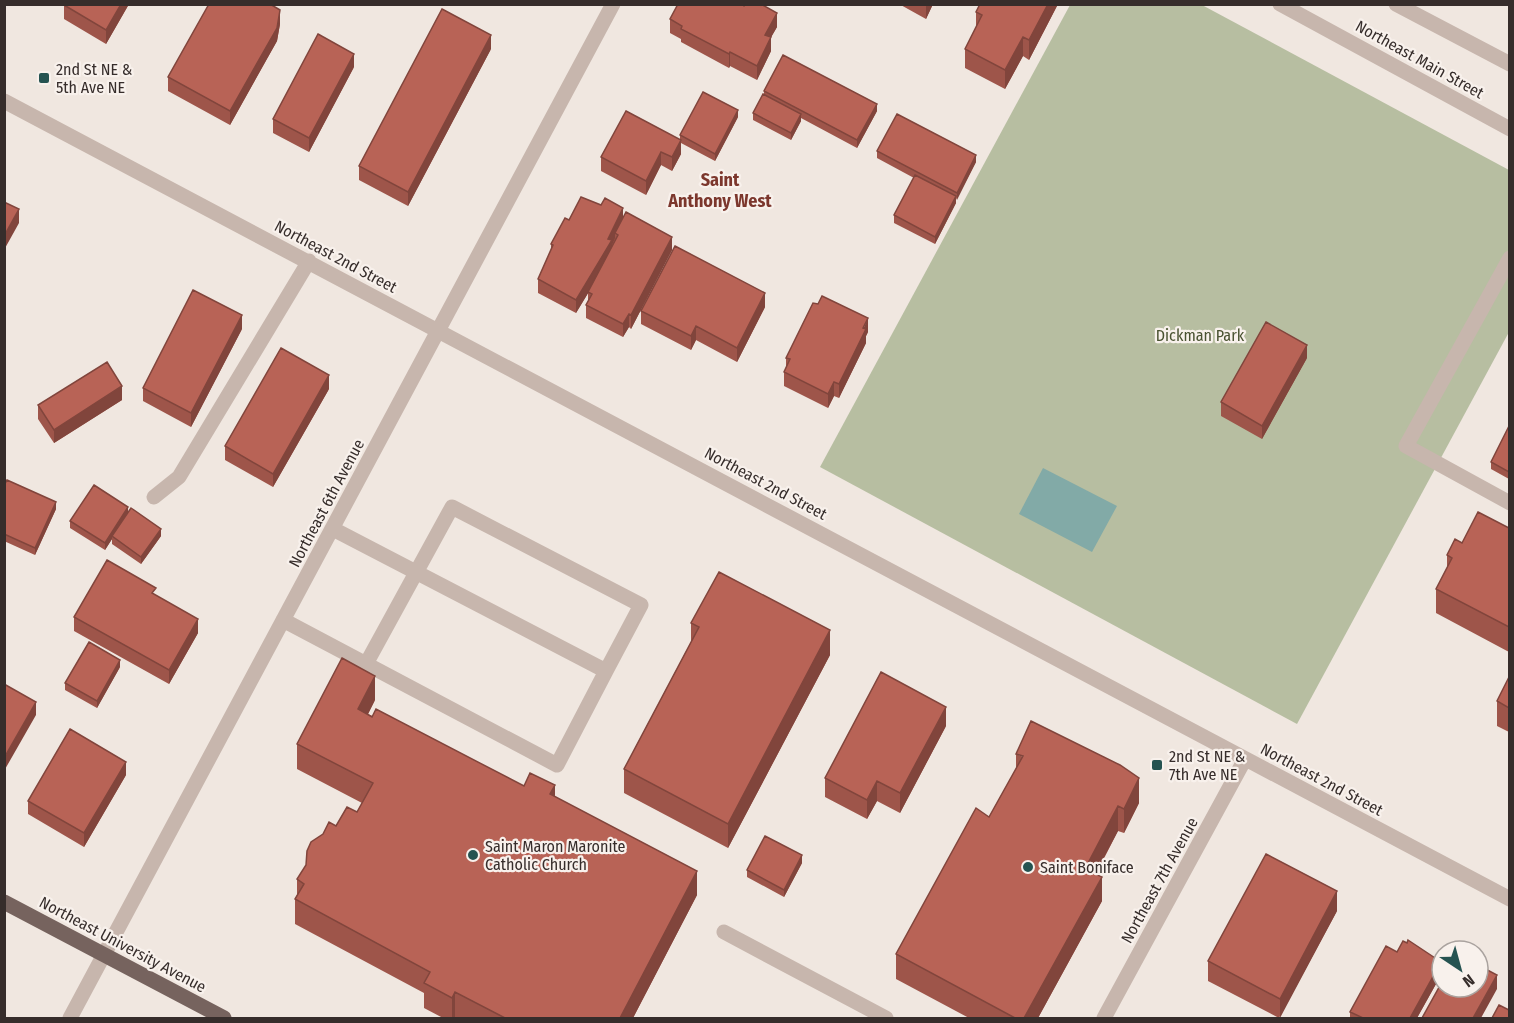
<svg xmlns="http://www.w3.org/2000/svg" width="1514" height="1023" font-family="'Fira Sans Condensed',sans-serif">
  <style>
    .green { fill: #b7bea1 }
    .water { fill: #82aaa7 }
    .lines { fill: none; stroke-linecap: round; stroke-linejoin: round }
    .minor { stroke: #c7b6ad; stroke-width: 15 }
    .major { stroke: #76635e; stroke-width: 15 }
    .wall { fill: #9e554a }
    .shaded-wall { fill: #81453c }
    .building { fill: #b86356; stroke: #81453c; stroke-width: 1.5 }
    .poi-dot { fill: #255351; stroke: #f8f1ec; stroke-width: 2 }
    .labels { text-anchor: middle; stroke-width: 4.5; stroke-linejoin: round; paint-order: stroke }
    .street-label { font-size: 16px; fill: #362d2b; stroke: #f8f1ec }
    .poi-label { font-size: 16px; fill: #362d2b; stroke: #f8f1ec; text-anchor: start }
    .park-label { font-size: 16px; fill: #495231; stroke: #f8f1ec }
    .neighbourhood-label { font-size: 18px; font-weight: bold; fill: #7c372d; stroke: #f8f1ec }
  </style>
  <rect width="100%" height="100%" fill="#f0e7e0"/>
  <path class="green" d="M1070 5H1202L1509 170V332L1297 724 820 467Z"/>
  <path class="water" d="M1043 468 1117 506 1092 552 1019 514Z"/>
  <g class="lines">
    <path class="minor" d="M1280 4 1510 129
      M1396 4 1510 64
      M4 101 1510 899
      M1510 258 1406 446 1510 503
      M154 497 179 477 309 261
      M283 620 557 765 606 671 333 529
      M366 664 452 507 641 605 606 671
      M724 932 886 1018
      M70 1018 613 4
      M1104 1018 1245 759"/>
    <path class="major" d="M4 902 224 1018"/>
  </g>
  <path class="wall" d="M129 4 106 44 64 19V5Z
    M899 4H933L926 19Z
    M980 4H1058L1029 60 1023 56 1005 89 965 68V49L976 27V12Z
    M670 19 777 27 771 37V51L757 80 730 66 729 68 681 42V39L670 33Z
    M280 24 277 41 230 125 168 91V77Z
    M491 49 408 206 359 180V166Z
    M354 67 309 152 273 133V119Z
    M764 91 877 111 857 148 801 118V121L791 140 753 120V113L764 95Z
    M738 117 715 161 681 143V154L672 171 661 165 646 195 601 171V157L680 140V135Z
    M877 151 976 162 956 200V203L935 244 894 223V215L914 178 877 158Z
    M623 219 672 250 631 329 629 327 623 337 586 318V305L588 301V293L576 313 538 293V279L551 250V244L569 220Z
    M765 307 737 362 696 340 691 350 641 324V311Z
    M242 329 191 427 143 401V388Z
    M868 332 866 336V343L839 398 834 396 828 408 784 386V372L786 368V358Z
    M1307 358 1262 439 1221 416V402Z
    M329 389 273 487 225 460V446Z
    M122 400 54 443 38 419V405Z
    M1509 426V479L1491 469V462Z
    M4 485 56 509 35 555 4 541Z
    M128 513 161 536 141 564 112 544V539L105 550 70 528V521Z
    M1509 528V652L1436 613V589L1447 569V555L1462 543Z
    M74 617 198 633 169 684 74 631Z
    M691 623 830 655 728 848 624 793V769L691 642Z
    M120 667 97 708 65 690V683Z
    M1509 677V732L1497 726V701Z
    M375 700 368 714 524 786 555 796 697 895 633 1018H459L455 1017 454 1018H443L424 1008V993L295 924V899L297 895V879L336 826 357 812 362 803 297 769V744Z
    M946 726 900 813 877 801 867 819 825 797V778Z
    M1016 754 1139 803 1124 833 1118 831 1096 874 1102 901 1038 1018H969L896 979V954L989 817 1016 769Z
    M126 775 84 847 28 814V801Z
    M802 863 784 897 747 877V870Z
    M1337 911 1279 1018 1208 981V961Z
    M1441 975 1417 1018H1350V1012Z"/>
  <path class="shaded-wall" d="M121 4H129L106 44V30Z
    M933 4 926 19V5Z
    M1048 4H1058L1029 60V40Z
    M280 10V24L277 41 230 125V111Z
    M777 13V27L765 48V35Z
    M491 35V49L408 206V192Z
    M771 37V51L757 80V66Z
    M1023 37V56L1005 89V70Z
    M730 52V66L729 68V54Z
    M354 54V67L309 152V138Z
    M877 104V111L857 148V140Z
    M738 110V117L715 161V154Z
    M801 114V121L791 140V133Z
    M681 140V154L672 171V157Z
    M661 152V165L646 195V181Z
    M976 155V162L957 200V193Z
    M956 196V203L935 244V237Z
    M623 208V221L615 233V238L612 245V254L576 313V300L608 239Z
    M19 209V223L4 250V236Z
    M672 237V250L631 329V315Z
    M765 293V307L737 362V348Z
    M629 314V327L623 337V324Z
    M242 315V329L191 427V413Z
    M868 318V332L866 336V343L839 398V384Z
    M696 326V340L691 350V336Z
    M1307 345V358L1262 439V426Z
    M329 375V389L273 487V474Z
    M834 382V396L828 408V394Z
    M122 386V400L54 443V430Z
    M56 502V509L35 555V548Z
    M128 507V514L112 536V539L105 550V543Z
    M161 529V536L141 564V557Z
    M198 619V633L169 684V670Z
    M830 630V655L728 848V824Z
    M120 660V667L97 708V701Z
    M375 676V700L358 734V709Z
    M36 702V715L4 771V758Z
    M946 707V726L900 813V793Z
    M126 762V775L84 847V833Z
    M1139 778V803L1124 833V809Z
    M877 781V801L867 819V800Z
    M555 785V810L550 794Z
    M1118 806V831L1085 893V869Z
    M802 855V863L784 897V890Z
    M697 871V895L633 1018H620Z
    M1102 877V901L1038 1018H1024Z
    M1337 891V911L1280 1018V999Z
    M1441 962V975L1417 1018H1410Z
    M1497 975V989L1481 1018H1473Z
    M455 992V1017L454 1018H452V998Z"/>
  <path class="building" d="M65 4H121L106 30 64 5Z
    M209 4H270L280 10 277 28 230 111 168 77Z
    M678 4H741L744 6 745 4H761L777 13 765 35 771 37 757 66 730 52 729 54 681 29 682 26 670 19Z
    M980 4H1048L1029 40 1023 37 1005 70 965 49 982 15 976 12Z
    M442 9 491 35 408 192 359 166Z
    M318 34 354 54 309 138 273 119Z
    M783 55 877 104 857 140 764 91Z
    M703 92 738 110 715 154 680 135Z
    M763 94 801 114 791 133 753 113Z
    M626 111 681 140 672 157 661 152 646 181 601 157Z
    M897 114 976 155 957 193 877 151Z
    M915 175 956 196 935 237 894 215Z
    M581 197 601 205 605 198 623 208 608 239 612 240 576 300 538 279 553 245 551 244 565 218 569 220Z
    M4 202 19 209 4 236Z
    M626 212 672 237 631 315 629 314 623 324 586 305 592 294 588 292 618 235 615 233Z
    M675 246 765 293 737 348 696 326 691 336 641 311Z
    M193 290 242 315 191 413 143 388Z
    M822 296 868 318 863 328 866 329 839 384 834 382 828 394 784 372 790 359 786 358 813 303 818 304Z
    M1266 322 1307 345 1262 426 1221 402Z
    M281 348 329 375 273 474 225 446Z
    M107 362 122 386 54 430 38 405Z
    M1509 426V472L1491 462Z
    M7 480 56 502 35 548 4 534V485Z
    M94 485 128 507 105 543 70 521Z
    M131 508 161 529 141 557 112 536Z
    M1478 512 1509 528V627L1436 589 1452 558 1447 555 1455 539 1462 543Z
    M107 560 156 588 152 593 198 619 169 670 74 617Z
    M719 572 830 630 728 824 624 769 699 627 691 623Z
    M89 642 120 660 97 701 65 683Z
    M342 658 375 676 358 709 372 717 376 709 524 786 530 773 555 785 550 794 697 871 620 1018H505L455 992 452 998 424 983 430 972 295 899 304 884 297 879 306 865 307 851 311 842 323 834 329 822 336 826 347 807 357 812 373 783 297 744Z
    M881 672 946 707 900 793 877 781 867 800 825 778Z
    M1509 677V708L1497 701Z
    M4 684 36 702 4 758Z
    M1031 721 1120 765 1139 778 1124 809 1118 806 1085 869 1102 877 1024 1018H1015L896 954 976 808 989 817 1023 756 1016 754Z
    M70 729 126 762 84 833 28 801Z
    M765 836 802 855 784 890 747 870Z
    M1266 854 1337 891 1280 999 1208 961Z
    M1408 940 1441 962 1410 1018H1363L1350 1012 1386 946 1397 952 1403 941 1407 943Z
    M1478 965 1497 975 1473 1018H1422L1442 982V987H1478Z
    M1499 1005 1509 1010V1018H1492Z"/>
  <g class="poi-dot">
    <rect x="38" y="72" width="12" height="12" rx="3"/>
    <rect x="1151" y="759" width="12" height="12" rx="3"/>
    <circle cx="473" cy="855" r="6"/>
    <circle cx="1028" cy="867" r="6"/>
  </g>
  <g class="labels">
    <g class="street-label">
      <text transform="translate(1420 59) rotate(29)" y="6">Northeast Main Street</text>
      <text transform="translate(336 256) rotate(28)" y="6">Northeast 2nd Street</text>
      <text transform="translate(766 483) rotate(28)" y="6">Northeast 2nd Street</text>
      <text transform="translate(326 503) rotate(-62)" y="6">Northeast 6th Avenue</text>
      <text transform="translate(1322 779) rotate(28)" y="6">Northeast 2nd Street</text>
      <text transform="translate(1159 880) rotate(-61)" y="6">Northeast 7th Avenue</text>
      <text transform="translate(123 944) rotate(28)" y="6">Northeast University Avenue</text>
    </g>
    <g class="poi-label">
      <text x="56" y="75">2nd St NE &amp;<tspan x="56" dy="18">5th Ave NE</tspan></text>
      <text x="1169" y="762">2nd St NE &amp;<tspan x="1169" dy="18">7th Ave NE</tspan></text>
      <text x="485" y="852">Saint Maron Maronite<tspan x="485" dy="18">Catholic Church</tspan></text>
      <text x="1040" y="873">Saint Boniface</text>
    </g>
    <g class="park-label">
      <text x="1200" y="341">Dickman Park</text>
    </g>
    <g class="neighbourhood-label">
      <text x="720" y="186">Saint<tspan x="720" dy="21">Anthony West</tspan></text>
    </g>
  </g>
  <rect width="1514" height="1023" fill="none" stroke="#362d2b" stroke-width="12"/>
  <g transform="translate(1460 969) rotate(144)"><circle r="28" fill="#f8f1ec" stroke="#aaa39f" stroke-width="1.5"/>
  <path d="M0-4.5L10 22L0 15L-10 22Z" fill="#255351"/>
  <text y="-9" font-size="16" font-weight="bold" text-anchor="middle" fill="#362d2b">N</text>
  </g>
</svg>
